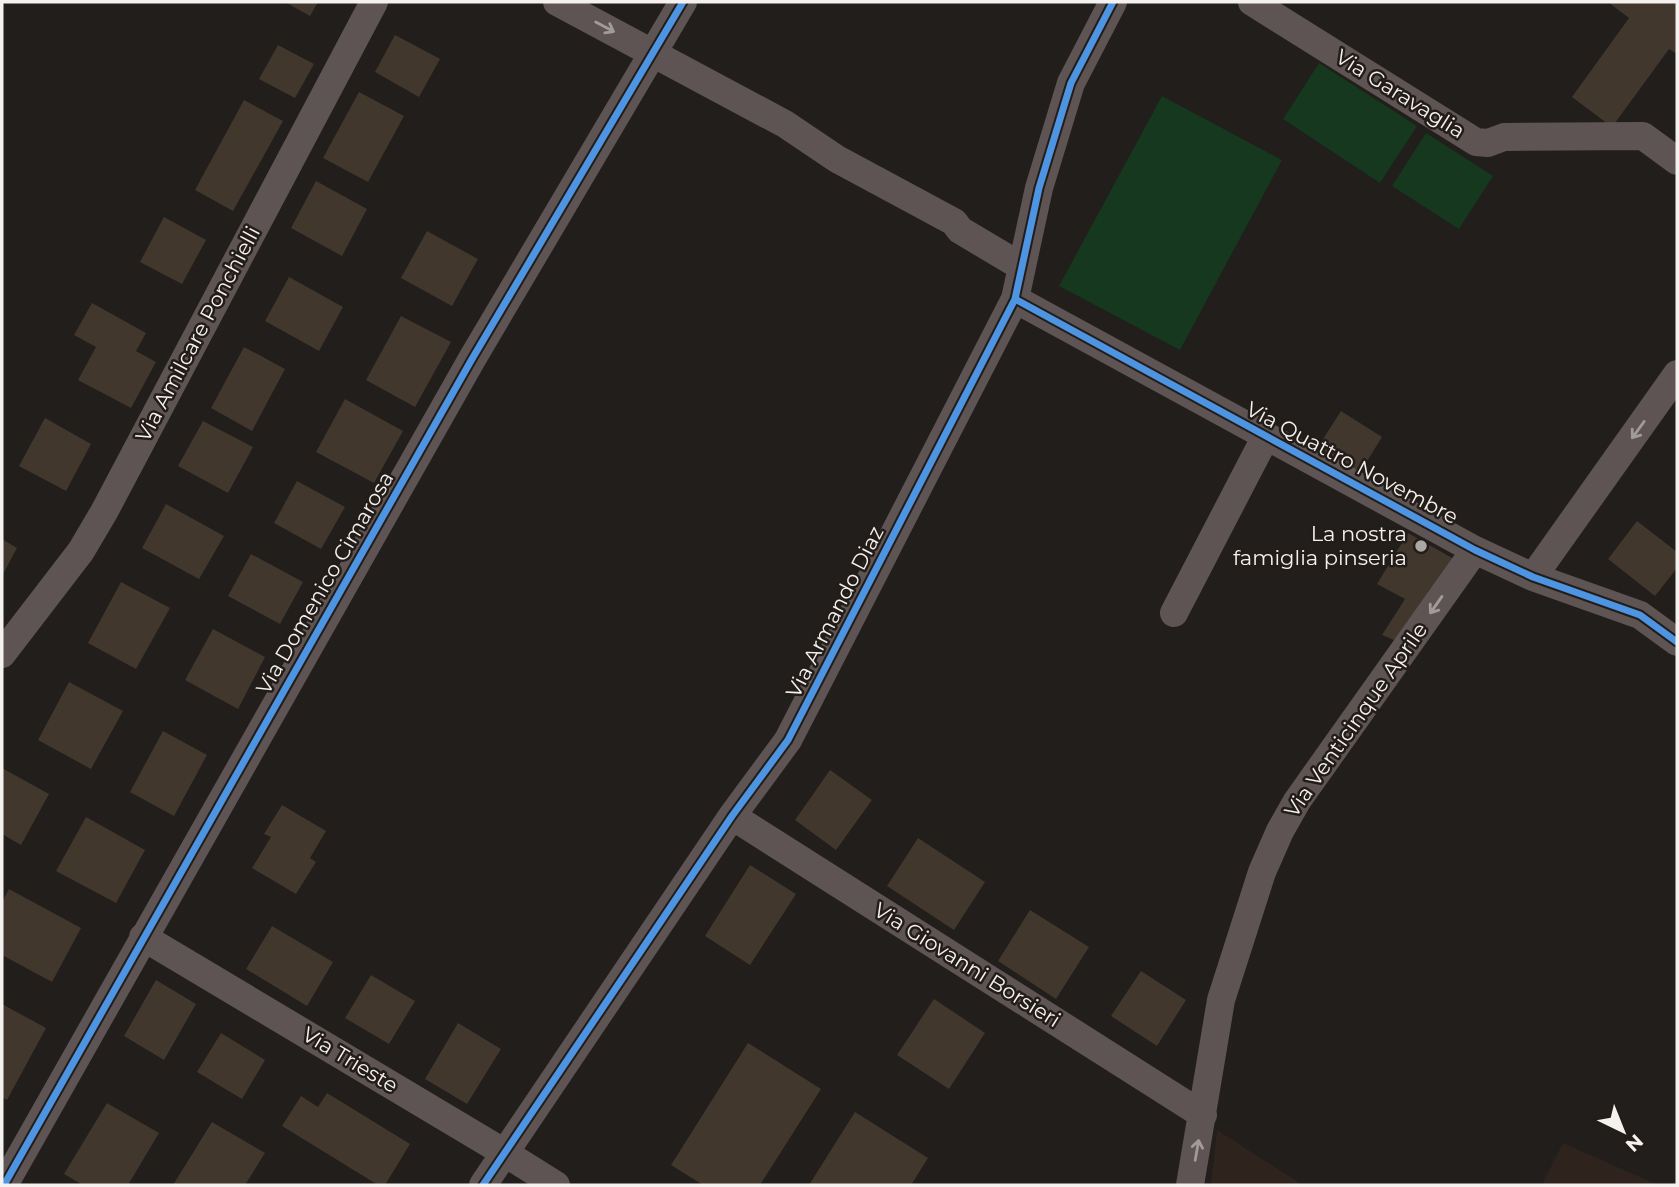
<svg xmlns="http://www.w3.org/2000/svg" width="1679" height="1187" font-family="Montserrat,sans-serif">
  <style>
    .built { fill: #2e241d }
    .green { fill: #15381e }
    .building { fill: #41372d }
    .lines { fill: none; stroke-linecap: round; stroke-linejoin: round }
    .minor { stroke: #5e5453; stroke-width: 28 }
    .cycleway-casing { stroke: #231d19; stroke-width: 11 }
    .cycleway { stroke: #4d94e3; stroke-width: 7 }
    .oneway { stroke: #a29b99 }
    .poi-dot { fill: #aba7a4; stroke: #231d19; stroke-width: 2.5 }
    .labels { text-anchor: middle; stroke-width: 5; stroke-linejoin: round; paint-order: stroke }
    .street-label { font-size: 21px; fill: #f5f1ee; stroke: #231d19 }
    .poi-label { font-size: 21px; fill: #f5f1ee; stroke: #231d19; text-anchor: end }
  </style>
  <rect width="100%" height="100%" fill="#211e1b"/>
  <path class="built" d="M1217 1130 1303 1185H1211Z
    M1563 1143 1658 1185H1542Z"/>
  <path class="green" d="M1319 63 1417 126 1380 183 1283 119Z
    M1162 96 1282 160 1180 350 1059 286Z
    M1426 133 1493 176 1459 229 1392 186Z"/>
  <path class="building" d="M285 2H318L310 16Z
    M1608 2H1677V54L1669 49 1612 127 1572 97 1629 18Z
    M395 35 440 59 419 97 375 72Z
    M278 45 314 64 295 98 259 79Z
    M359 92 404 116 368 182 323 158Z
    M244 100 283 121 233 211 195 190Z
    M316 181 367 209 342 256 291 228Z
    M164 217 206 240 182 284 140 262Z
    M427 231 478 259 452 306 401 278Z
    M289 277 343 307 319 351 265 321Z
    M92 303 146 333 136 351 156 362 131 408 78 380 96 347 74 335Z
    M401 316 451 342 415 407 366 380Z
    M244 347 285 369 252 431 211 408Z
    M345 399 403 431 374 483 316 452Z
    M1341 411 1382 437 1359 474 1318 447Z
    M45 418 91 444 66 491 19 466Z
    M203 421 253 447 228 493 178 466Z
    M297 481 345 507 321 549 274 523Z
    M166 504 224 536 199 579 142 548Z
    M1637 521 1677 552V568L1655 596 1608 559Z
    M1408 533 1461 563 1406 645 1382 635 1405 599 1377 584Z
    M2 539 17 548 2 576Z
    M251 554 303 582 280 624 228 596Z
    M121 582 170 608 136 669 88 643Z
    M213 629 265 657 238 709 185 680Z
    M69 682 123 711 91 769 38 740Z
    M163 731 207 755 174 816 130 792Z
    M2 768 49 794 21 845 2 834Z
    M830 770 872 800 836 850 795 820Z
    M282 805 326 831 310 858 316 862 296 894 252 868 271 837 264 834Z
    M86 817 145 850 116 903 56 871Z
    M918 838 985 882 954 930 887 886Z
    M750 865 796 894 750 965 705 936Z
    M9 889 81 928 52 982 2 955V902Z
    M1030 910 1089 947 1056 999 998 961Z
    M272 926 333 962 307 1006 246 969Z
    M1141 971 1186 1000 1157 1046 1111 1016Z
    M371 975 415 1001 389 1044 345 1018Z
    M156 980 196 1004 164 1060 124 1036Z
    M934 999 985 1033 949 1089 897 1055Z
    M2 1004 46 1028 7 1100 2 1097Z
    M458 1023 501 1049 467 1104 425 1079Z
    M221 1033 265 1060 242 1099 197 1072Z
    M748 1043 821 1089 760 1185H703L671 1165Z
    M327 1093 410 1144 385 1185H378L282 1126 301 1096 318 1107Z
    M107 1103 159 1133 128 1185H83L64 1174Z
    M855 1112 928 1158 911 1185H809Z
    M212 1122 265 1153 245 1185H173Z"/>
  <g class="lines">
    <path class="minor" d="M557 2 785 124 837 159 954 222 960 230 1022 267
      M1252 2 1476 142 1488 143 1504 137 1643 136 1677 161
      M1015 299 1475 550 1533 577 1640 615 1677 642
      M1533 577 1677 374
      M1174 613 1266 436
      M2 654 81 551 104 512 374 2
      M732 816 1203 1115
      M143 937 505 1153 556 1185
      M4 1185 472 359 683 2
      M483 1185 732 816 788 740 1015 299 1039 188 1071 83 1113 2
      M1190 1185 1221 1000 1262 872 1280 831 1297 801 1475 550"/>
    <defs>
      <path id="cycleway" d="M1015 299 1475 550 1533 577 1640 615 1677 642
        M4 1185 472 359 683 2
        M483 1185 732 816 788 740 1015 299 1039 188 1071 83 1113 2"/>
    </defs>
    <use href="#cycleway" class="cycleway-casing"/>
    <use href="#cycleway" class="cycleway"/>
  </g>
  <defs><path id="oneway-shaft" d="M-6 0H5M1.5-3L5.5 0L1.5 3" fill="none" stroke-width="1.6" stroke-linecap="round" stroke-linejoin="round" transform="scale(1.75)"/></defs>
  <g class="oneway">
    <use href="#oneway-shaft" transform="translate(605 27) rotate(28)"/>
    <use href="#oneway-shaft" transform="translate(1638 430) rotate(126)"/>
    <use href="#oneway-shaft" transform="translate(1436 605) rotate(125)"/>
    <use href="#oneway-shaft" transform="translate(1197 1150) rotate(-80)"/>
  </g>
  <circle class="poi-dot" cx="1421" cy="546" r="7"/>
  <g class="labels">
    <g class="street-label">
      <text transform="translate(1400 94) rotate(32)" y="7">Via Garavaglia</text>
      <text transform="translate(198 334) rotate(-62)" y="7">Via Amilcare Ponchielli</text>
      <text transform="translate(1352 463) rotate(28)" y="7">Via Quattro Novembre</text>
      <text transform="translate(325 583) rotate(-60)" y="7">Via Domenico Cimarosa</text>
      <text transform="translate(835 612) rotate(-63)" y="7">Via Armando Diaz</text>
      <text transform="translate(1356 720) rotate(-55)" y="7">Via Venticinque Aprile</text>
      <text transform="translate(967 965) rotate(32)" y="7">Via Giovanni Borsieri</text>
      <text transform="translate(350 1060) rotate(31)" y="7">Via Trieste</text>
    </g>
    <g class="poi-label">
      <text x="1407" y="541">La nostra<tspan x="1407" dy="24">famiglia pinseria</tspan></text>
    </g>
  </g>
  <rect width="1679" height="1187" fill="none" stroke="#f5f1ee" stroke-width="7"/>
  <g transform="translate(1623 1131) rotate(137)" stroke="#231d19" stroke-width="5" paint-order="stroke">
  <path d="M0-5L12 26L0 18L-12 26Z" fill="#f5f1ee"/>
  <text y="-10" font-size="19" font-weight="bold" text-anchor="middle" fill="#f5f1ee">N</text>
  </g>
</svg>
